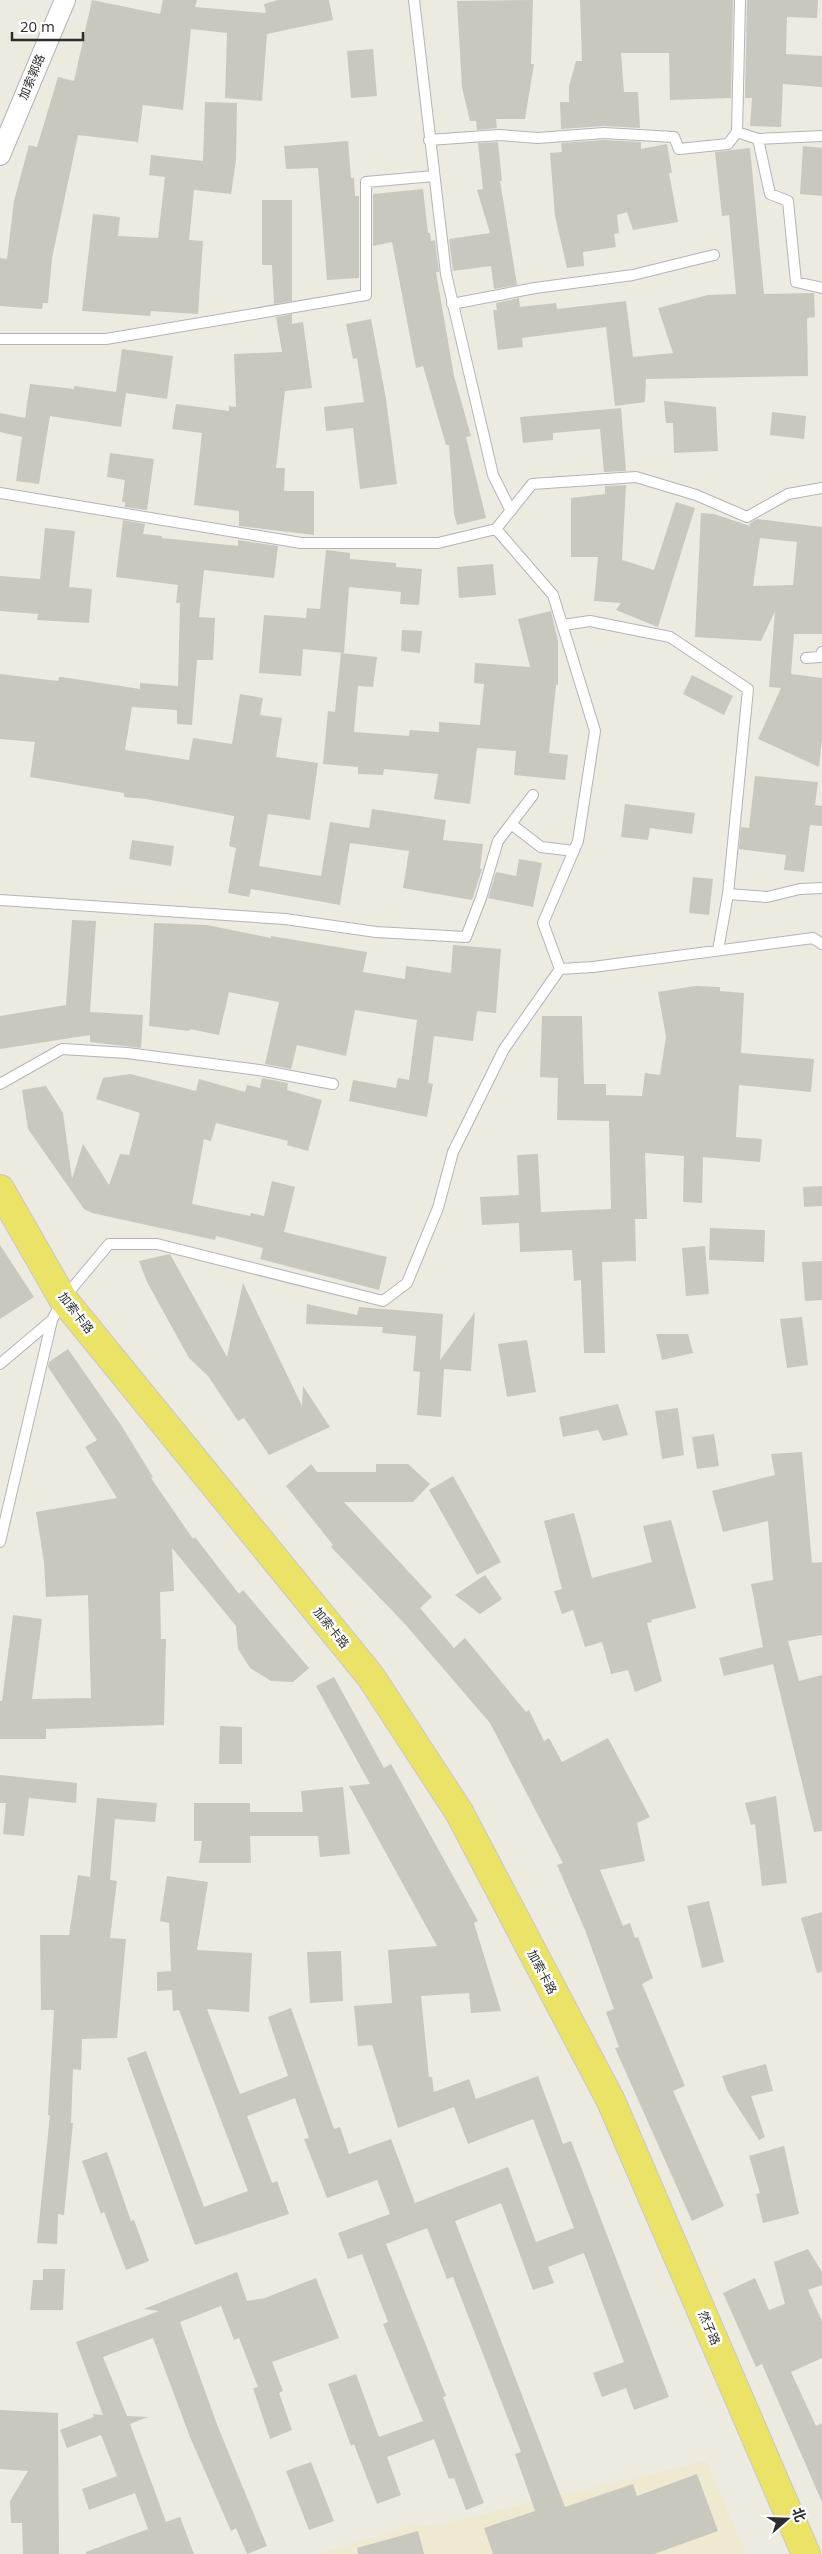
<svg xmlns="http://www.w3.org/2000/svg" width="822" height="2554" font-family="'Open Sans','Noto Sans SC',sans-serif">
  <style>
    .education { fill: #eee9d0 }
    .building { fill: #c9c8be; fill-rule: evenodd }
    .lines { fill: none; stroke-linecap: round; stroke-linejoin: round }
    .service-casing { stroke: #b3b3bf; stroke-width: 12 }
    .minor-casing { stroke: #b3b3bf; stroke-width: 22 }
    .primary-casing { stroke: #c8c8c8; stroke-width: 30 }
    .service { stroke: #fff; stroke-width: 10 }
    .minor { stroke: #fff; stroke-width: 20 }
    .primary { stroke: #ebe367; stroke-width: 28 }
    .labels { text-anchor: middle; stroke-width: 5; stroke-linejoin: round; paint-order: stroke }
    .street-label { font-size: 12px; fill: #2d2d2d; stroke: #fff }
  </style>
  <rect width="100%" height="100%" fill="#edeae0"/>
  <path class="education" d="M706 2461 746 2554H321L412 2525 430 2527Z"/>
  <path class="building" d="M92 0 160 14 163 0H197L195 7 266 13 264 4 278 0H329L333 20 267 34 262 101 225 98 227 33 191 29 183 110 143 105 138 142 78 135 52 258 48 303H43L42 309 0 306V258L7 259 14 201 29 145 37 147 58 77 74 81Z
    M533 0 531 64H534L525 119H496L497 128 477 130 476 121H470L462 87 457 1Z
    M580 0H733L731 98 670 100 669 53H621L624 92H638L640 128 604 126 561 129 560 102H569V86L576 61H582Z
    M747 0H818L817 18 787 17 786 54 822 56V87L783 84 781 127 750 126 752 98H745Z
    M373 49 377 96 351 98 347 51Z
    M205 102 237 103 236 160 231 194 194 190 189 240 203 241 198 314 151 311 150 316 82 311 93 214 120 217 118 236 158 238 165 177 149 175 151 155 203 161Z
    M604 140 641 142V149L667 144 672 173H669L678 222 633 230 627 212 617 215 619 233 614 234 616 247 583 252 584 266 567 268 555 216 550 153 562 152 561 143Z
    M348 141 351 178H354L355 196H359V278L327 280 318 168 286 169 284 146Z
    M498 142 502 181H500L517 285 494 289 491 266 453 271 449 239 490 233 477 190 483 189 478 143Z
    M803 146 822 148V196L800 194Z
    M750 148 764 294 814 293 815 317 807 318 808 376 646 379 645 402 615 406 606 327 522 338 523 347 498 350 493 310H497L496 303 519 298 520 307 556 303 557 309 626 301 633 357 673 353 658 308 708 295 736 294 729 215 722 216 715 152Z
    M423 189 428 233H430L431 241 435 240 439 272H436L454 376 471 436 466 437 486 518 457 525 454 513 449 445H446L423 366 416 368 392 242 373 246V194Z
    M262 200H292V301L274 304 272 265H262Z
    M292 314V324L303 322 312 388 285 391 276 468H285L284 491H314V535L239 526V511L194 505 202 433 172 429 176 404 229 411V406L236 407 234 354 282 352 276 317Z
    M371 319 386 399 397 484 360 489 353 428 326 431 324 407 364 402 357 358 353 359 346 324Z
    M122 349 173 356 167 399 126 393 121 427 50 416 39 484 16 481 22 437 0 432V413L25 418 30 384 74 389V386L116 392Z
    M664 401 716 407 718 451 674 453 673 423H666Z
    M621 408 626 471 604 472 600 429 553 433V440L523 443 520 417Z
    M772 412 806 416 804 439 770 435Z
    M110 453 154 459 147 510 125 507V502H122L125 480 107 477Z
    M626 485 622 560 654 570 676 502 695 508 658 627 616 610 621 603 594 601 598 557H571V498L605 494V486Z
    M701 513 714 514 750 526 749 524 757 519 822 527V634H794L791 674 822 678V739L819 767 758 739 781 688 769 687 775 611 761 641 695 637ZM760 538 797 542 793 585 753 586Z
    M123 520 145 524 143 534 162 536V538L238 546V540L278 546 274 578 204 570 199 617 215 618 213 660H197L192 725 177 724V710L132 707 125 750 189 760 193 738 232 744 240 694 263 698 260 715 282 718 276 757 318 763 310 820 268 814 259 866 321 876 330 822 369 828 372 809 446 820 443 840 483 844 480 869H482L472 900 403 888 409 851 350 843 340 905 251 889 249 897 228 893 236 848 229 846 234 816 146 799 124 797V793L30 777 35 742 0 739V674L58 681 59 677H62L140 689V683L178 686 180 603H176L178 585 116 577Z
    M45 528 75 531 69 587 92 589 89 623 37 620 38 614 0 611V576L40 579Z
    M326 550 350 553V559L396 563V567L422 569 419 605 400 604 401 592 349 587 344 653 303 649 301 676 259 673 264 615 306 618 307 608 320 609Z
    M493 564 496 595 459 598 457 567Z
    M551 611 558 641V685H556L549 753 568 755 565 780 514 775 516 751 477 748 470 804 434 799 438 774 384 769 383 775 358 774V767L323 764 328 711 335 712 341 653 377 657 373 687 358 686 354 732 409 736 410 730 439 732V722L480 725 484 684 474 683 475 663 530 667 518 619Z
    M402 630 422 631 420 653 401 651Z
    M692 675 733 696 724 715 683 694Z
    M755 776 818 782 815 805 822 806V826L810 825 804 872 784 870 786 855 739 849 741 827 749 828Z
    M625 804 695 813 692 834 650 828 648 840 621 837Z
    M132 840 174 846 171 866 129 859Z
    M519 859 542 863 533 907 488 898 496 872 516 876Z
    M693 877 713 879 709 915 689 913Z
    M72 920 96 921 90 1012 143 1015 141 1048 90 1042V1035L0 1049V1016L66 1005Z
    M154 923 207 925 271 938V936L367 952 363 972 405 979 406 966 451 973 453 945 501 949 496 1013 477 1011 473 1041 434 1036 428 1083 433 1084 427 1117 349 1101 353 1080 396 1088 398 1078 409 1080 417 1020 355 1010 346 1056 297 1045 291 1069 265 1064 279 1002 229 992 219 1035 190 1029 189 1031 149 1026Z
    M695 986 720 987V991L744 993 741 1053 814 1059 811 1092 739 1085 736 1137 762 1139 760 1162 703 1157 702 1203 683 1202 684 1156 645 1153 647 1219H635L636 1261 602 1262 605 1353H584L581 1280 574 1281 572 1250 520 1252 519 1223 482 1225 480 1197 519 1195 517 1155 538 1154 541 1212 611 1209 609 1121 557 1120 558 1078 540 1077 542 1016H582L584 1084H606V1095L642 1096 645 1073 660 1075 666 1037 658 992Z
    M130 1074 196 1091 199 1079 245 1092 247 1085 260 1088 262 1078 288 1083 287 1090 322 1100 308 1151 287 1145 288 1141 216 1123 211 1141 204 1139 192 1204 250 1216 251 1213 264 1216 272 1181 295 1187 284 1232 387 1257 379 1290 260 1259 263 1248 216 1236 215 1240 92 1213 84 1209 28 1129 22 1090 46 1086 63 1113 72 1179 83 1144 109 1185 120 1154 129 1155 140 1113 96 1099 103 1078Z
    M822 1186V1206L804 1207 803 1187Z
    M710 1228 765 1230 764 1262 709 1260Z
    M0 1245 34 1297 0 1319Z
    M705 1246 709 1294 686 1296 682 1248Z
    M170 1254 227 1357 243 1283 302 1406 303 1386 330 1427 269 1455 244 1418 238 1421 208 1376 189 1358 147 1282 139 1261Z
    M822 1261V1300L805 1301 802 1262Z
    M307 1304 357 1315 359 1307 443 1314 440 1360 475 1312 471 1371 444 1369 441 1417 417 1415 420 1372 413 1371 416 1336 382 1333 383 1327 306 1324Z
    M802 1317 808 1365 787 1368 780 1319Z
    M656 1334H688L693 1353 662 1360Z
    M527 1340 536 1392 507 1397 498 1344Z
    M68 1349 121 1425 153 1477 151 1478 193 1539 195 1537 239 1594 243 1590 309 1668 293 1682 271 1681 250 1668 238 1649 236 1626 172 1548 174 1591 160 1592 161 1639H166L164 1725 46 1729V1739H0V1701H2L13 1615 42 1619 32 1699 91 1698 88 1595 46 1597 44 1562 36 1512 117 1498 85 1447 97 1440 48 1367 49 1362Z
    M618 1404 628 1435 603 1441 598 1430 563 1437 559 1417Z
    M678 1408 684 1455 662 1459 655 1411Z
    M714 1434 719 1466 697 1469 692 1437Z
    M802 1452 812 1563 822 1562V1635L788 1641 799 1681 822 1675V1831L814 1832 773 1664 724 1676 719 1658 763 1647 751 1584 773 1580 768 1521 723 1532 712 1491 775 1475 771 1454Z
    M311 1464 317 1472H376V1464H408L430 1484 413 1502H344L432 1597 420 1608 454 1648 465 1638 526 1712 529 1710 544 1741 549 1738 562 1762 608 1738 650 1817 637 1823 645 1861 600 1870 623 1926 630 1923 635 1938 638 1937 653 1978 642 1984 685 2086 673 2091 724 2206 692 2221 615 2048 619 2047 606 2012 614 2009 585 1930 557 1865 563 1863 490 1723 404 1623 331 1547 333 1545 286 1486Z
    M453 1476 501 1562 477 1575 429 1490Z
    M574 1513 592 1578 652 1562 643 1526 671 1520 696 1608 651 1620 652 1622 647 1623 662 1681 635 1692 628 1670 611 1674 602 1642 585 1647 573 1610 562 1614 554 1591 562 1589 544 1521Z
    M485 1575 502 1599 480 1614 455 1595Z
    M334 1677 384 1768 391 1764 478 1921 474 1923 501 2011 471 2013 469 1993 421 1996 429 2077H432L434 2092 469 2079 476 2099 538 2076 563 2144 571 2141 669 2397 634 2410 626 2388 602 2397 593 2373 624 2362 584 2253 548 2267 554 2283 533 2290 501 2203 455 2221 565 2507 633 2484 637 2496 697 2474 718 2531 654 2554H493L484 2528 535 2511 515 2454 521 2452 453 2277 447 2279 427 2228 386 2244 446 2396 443 2397 484 2503 466 2510 454 2478 449 2479 434 2439 387 2457 401 2495 377 2504 354 2444 351 2446 328 2384 356 2374 379 2437 423 2421 383 2324 388 2322 362 2254 348 2259 338 2233 390 2214 377 2180 327 2198 304 2139 309 2138 295 2098 247 2116 272 2183 277 2181 289 2214 195 2245 127 2058 146 2051 204 2207 248 2191 179 2010 173 2011 172 1990 157 1991V1972L171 1971 169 1923 160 1921 167 1876 208 1882 197 1950 252 1953 249 2012 207 2009 240 2094 288 2076 268 2017 291 2008 334 2129 340 2127 349 2154 391 2139 415 2203 508 2167 536 2242 574 2228 533 2119 468 2144 454 2107 398 2128 372 2045 358 2046 354 2006 392 2003 388 1950 437 1946 349 1786 370 1784 316 1686Z
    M220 1726 242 1727V1764H219Z
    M0 1775 77 1783 76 1803 29 1798 24 1836 3 1834 6 1803H0Z
    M343 1787 350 1854 320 1857 318 1836H250L251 1863H199L202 1841H194V1803H250V1812H303L301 1791Z
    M776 1796 787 1883 762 1886 755 1824 751 1825 745 1803Z
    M97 1798 157 1803 155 1822 115 1819 110 1880 117 1881 110 1938 126 1939 117 2038 82 2039 81 2070 73 2069 71 2123H73L64 2215 58 2214 57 2244 37 2243 50 2115H48L54 2010H41L40 1935H69L78 1875 90 1877Z
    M709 1901 724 1962 702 1968 687 1906Z
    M822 1912V1972L817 1973 801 1918Z
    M341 1951 343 2001 310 2003 307 1952Z
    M766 2064 773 2091 751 2096 765 2137 759 2140 728 2092 722 2076Z
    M784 2146 799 2214 763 2223 756 2194 760 2193 749 2156Z
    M107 2152 131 2221 134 2220 149 2261 126 2270 104 2212 101 2214 82 2161Z
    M808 2249 822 2272V2285L808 2290 822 2321V2358L791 2372 816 2426 822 2423V2502L762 2364 756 2367 723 2293 755 2278 769 2310 785 2304 774 2262Z
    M43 2269H65L63 2310H30L33 2280H43Z
    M237 2272 247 2301 265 2298 316 2278 339 2338 272 2362 283 2391 279 2393 292 2430 270 2439 253 2388 258 2387 239 2338 234 2340 221 2306 180 2322 218 2427 267 2546 247 2554 236 2528 231 2531 190 2437 153 2338 103 2357 127 2416 148 2417 130 2424 166 2522 180 2517 194 2554H86V2552L148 2529 135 2493 89 2510 82 2489 117 2476 101 2435 67 2448 60 2430 94 2417 93 2414 103 2415 76 2342 159 2311 144 2309Z
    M0 2410 58 2413 59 2554H23L22 2523H11L10 2501 28 2471 0 2469Z
    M311 2462 334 2521 309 2530 286 2471Z
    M418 2531 424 2554H358L357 2548Z"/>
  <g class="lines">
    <defs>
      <path id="service" d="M414 0 446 274 493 475 511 511
        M740 0 737 132 758 139 770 194 788 201 796 282 822 288
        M758 139 822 136
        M429 140 499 135 538 138 604 133 674 137 679 149 728 144 737 132
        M452 304 535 288 633 275 714 255
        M0 339H106L366 295V182L434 176
        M0 493 301 543H438L496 529 532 484 636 477 696 495 747 517 788 494 822 488
        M496 529 553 595 595 731 578 841 543 923 560 969
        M563 625 590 621 670 637 748 689 728 894 718 950
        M806 658 820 657 822 652
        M511 824 541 847 574 851
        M728 894 767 897 800 889 822 888
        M0 900 285 919 376 932 466 937 481 898 498 841 533 795
        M0 1084 62 1049 127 1053 259 1070 333 1084
        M0 1364 52 1320
        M0 1542 52 1320 63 1299 109 1244H157L383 1301 407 1283 438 1208 453 1152 504 1049 560 969 593 967 813 938 822 944"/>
      <path id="minor" d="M0 155 65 0"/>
      <path id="primary" d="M0 1189 63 1299 371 1677 459 1812 611 2101 806 2554"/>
    </defs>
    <use href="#service" class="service-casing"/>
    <use href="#minor" class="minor-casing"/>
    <use href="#primary" class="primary-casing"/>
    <use href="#service" class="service"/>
    <use href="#minor" class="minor"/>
    <use href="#primary" class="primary"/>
  </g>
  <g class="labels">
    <g class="street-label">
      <text transform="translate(32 77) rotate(-67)" y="4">加索郭路</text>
      <text transform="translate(76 1313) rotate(52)" y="4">加索卡路</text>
      <text transform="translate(331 1628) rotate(51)" y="4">加索卡路</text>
      <text transform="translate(542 1972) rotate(62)" y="4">加索卡路</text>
      <text transform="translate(709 2328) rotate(67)" y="4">然子路</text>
    </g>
  </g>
  <g transform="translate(787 2519) rotate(70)" stroke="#ffffff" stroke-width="4" paint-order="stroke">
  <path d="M0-4L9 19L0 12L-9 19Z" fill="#2d2d2d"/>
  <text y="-8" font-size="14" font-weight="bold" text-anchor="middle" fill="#2d2d2d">北</text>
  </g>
  <path d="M12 32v8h71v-8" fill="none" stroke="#2d2d2d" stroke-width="2.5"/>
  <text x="20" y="32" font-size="15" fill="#2d2d2d" stroke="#ffffff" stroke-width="4" paint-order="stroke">20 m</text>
</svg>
